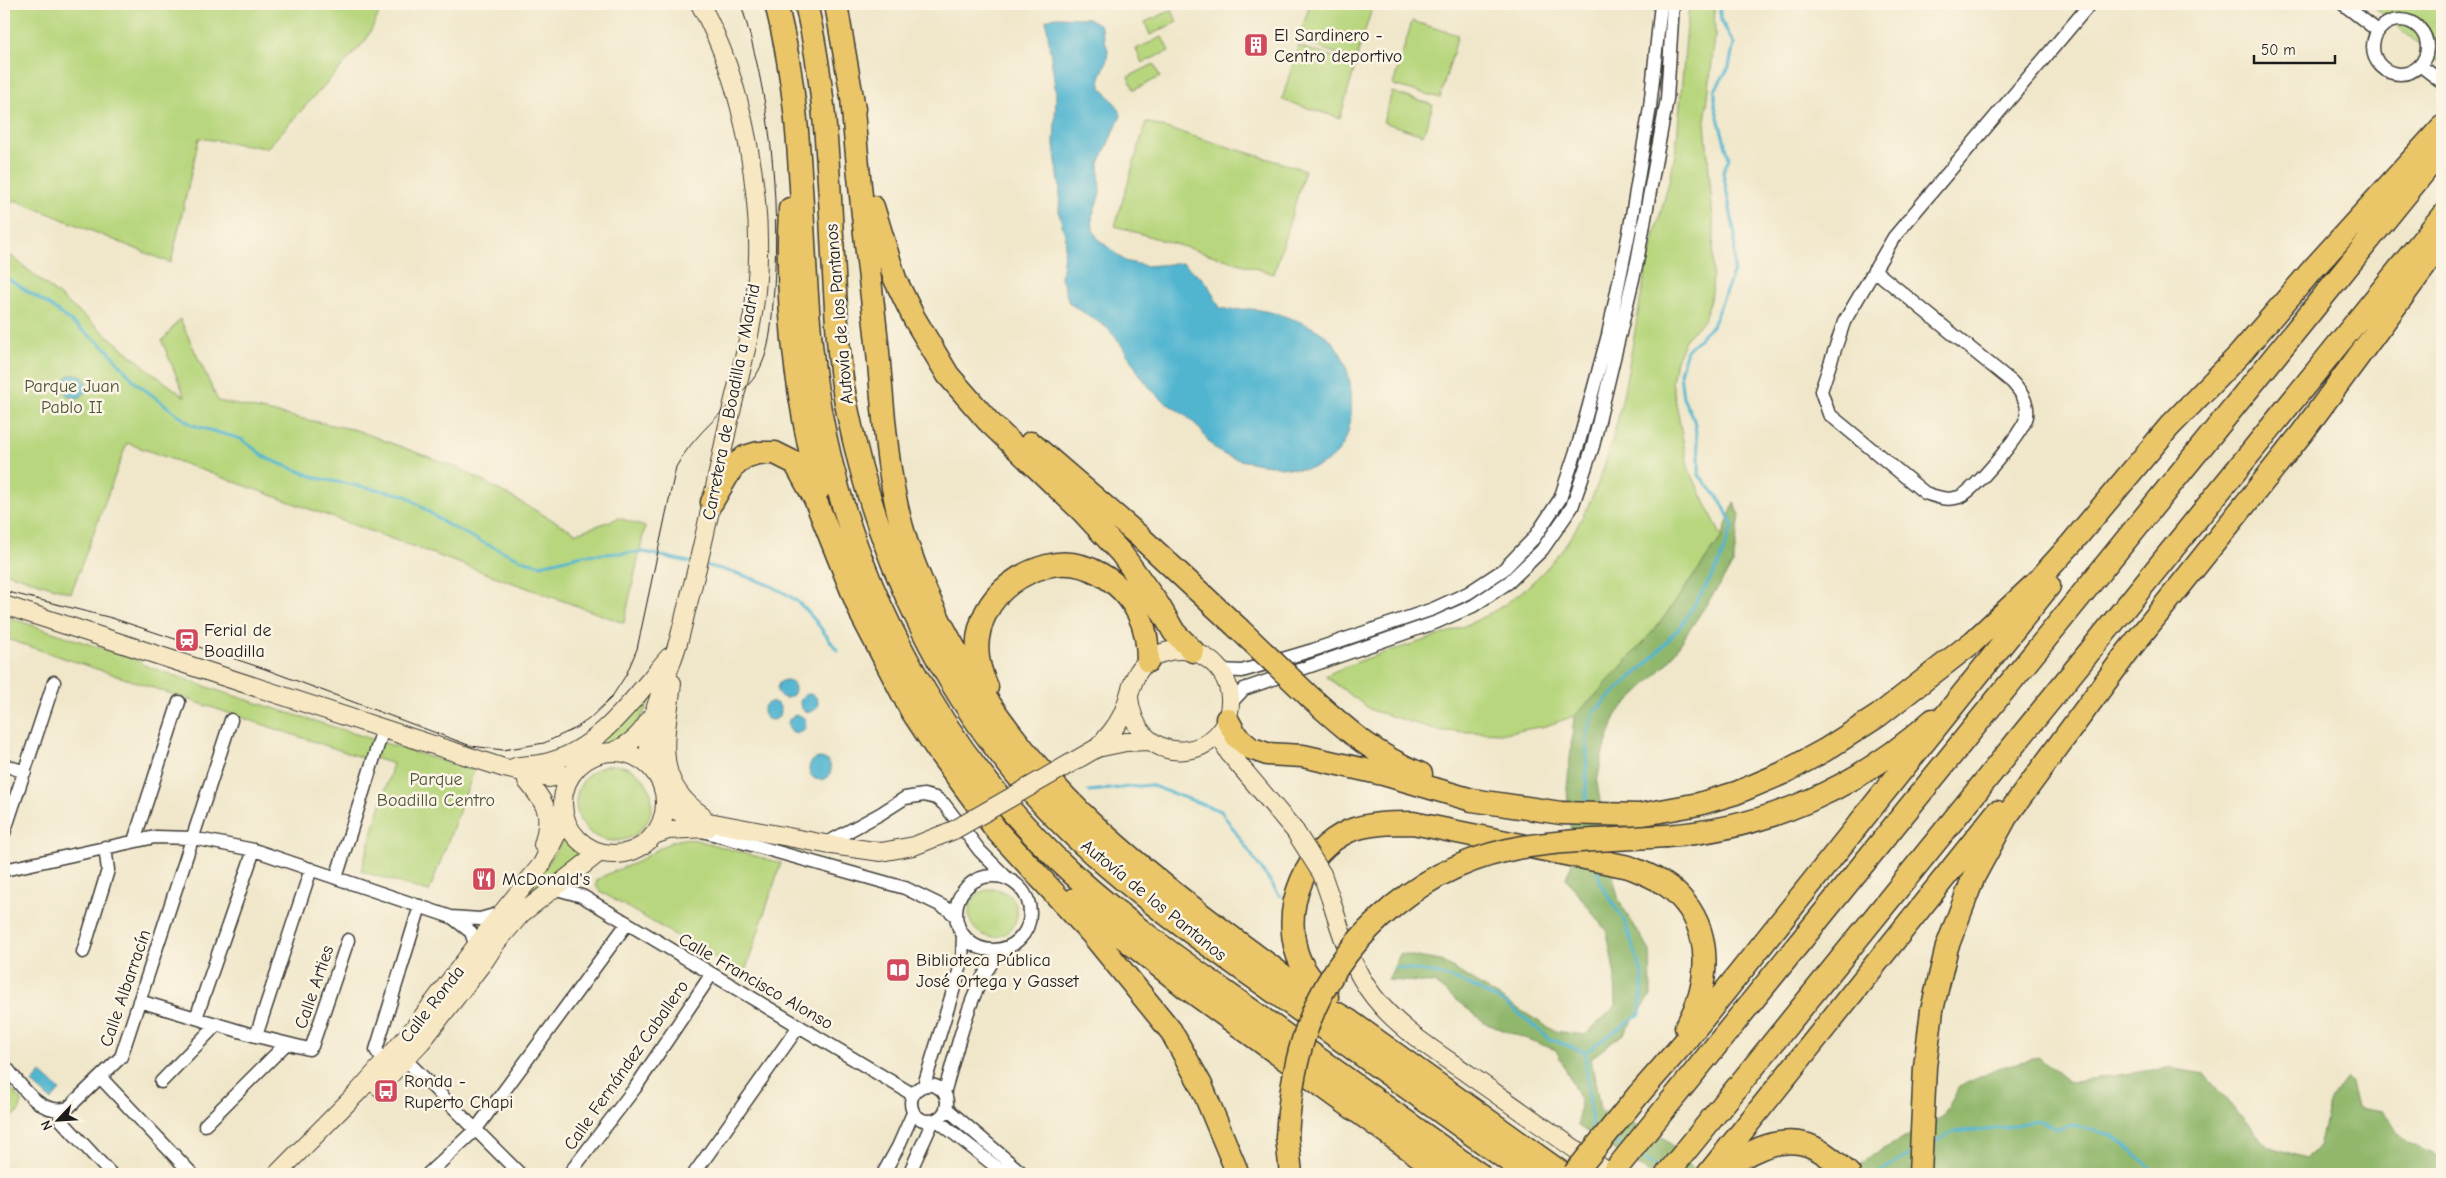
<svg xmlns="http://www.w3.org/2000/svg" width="2446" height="1178" font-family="'Comic Neue',sans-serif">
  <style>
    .green { fill: #b7d67d; stroke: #6a794c }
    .forest { fill: #91b76c; stroke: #566a44 }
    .water { fill: #51b5d0; stroke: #366876 }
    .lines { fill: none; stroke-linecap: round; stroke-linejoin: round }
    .stream { stroke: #51b5d0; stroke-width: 3 }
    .street-casing { stroke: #3c3a36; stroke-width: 15 }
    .secondary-casing { stroke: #3c3a36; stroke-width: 20 }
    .highway-casing { stroke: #3c3a36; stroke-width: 25 }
    .street { stroke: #fff; stroke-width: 12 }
    .secondary { stroke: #f7e8c3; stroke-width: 18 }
    .highway { stroke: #ebc669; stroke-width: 22 }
    .tram { stroke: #1c1c1c; stroke-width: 1 }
    .secondary-bridge-casing { stroke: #3c3a36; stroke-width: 20; stroke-linecap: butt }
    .highway-bridge-casing { stroke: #3c3a36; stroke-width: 25; stroke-linecap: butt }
    .secondary-bridge { stroke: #f7e8c3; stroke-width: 18 }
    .highway-bridge { stroke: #ebc669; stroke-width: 22 }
    .labels { text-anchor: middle; stroke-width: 5; stroke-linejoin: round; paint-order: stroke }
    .poi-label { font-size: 18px; fill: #1c1c1c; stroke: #fcf5e5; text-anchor: start }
    .street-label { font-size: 18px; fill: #1c1c1c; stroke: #fcf5e5 }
    .park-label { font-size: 18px; fill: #4a5439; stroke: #fcf5e5 }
  </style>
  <rect width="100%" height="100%" fill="#fcf5e5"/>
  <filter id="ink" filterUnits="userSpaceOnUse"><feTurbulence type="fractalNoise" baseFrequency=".02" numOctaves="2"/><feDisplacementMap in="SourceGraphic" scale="10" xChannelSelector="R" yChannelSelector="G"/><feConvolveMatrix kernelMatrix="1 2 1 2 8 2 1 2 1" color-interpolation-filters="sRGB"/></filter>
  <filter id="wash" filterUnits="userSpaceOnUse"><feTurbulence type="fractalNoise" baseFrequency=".0096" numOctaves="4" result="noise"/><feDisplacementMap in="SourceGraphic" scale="20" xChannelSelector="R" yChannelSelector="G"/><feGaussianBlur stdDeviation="1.12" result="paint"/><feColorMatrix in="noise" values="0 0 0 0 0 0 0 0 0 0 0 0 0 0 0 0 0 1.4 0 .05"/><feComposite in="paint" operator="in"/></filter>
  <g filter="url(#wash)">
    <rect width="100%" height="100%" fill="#f0e7ca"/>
    <path class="green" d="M4 4H384L366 40 267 148 199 138 171 263 15 200 4 211Z
      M1310 4 1373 5 1356 60 1298 41Z
      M1689 4H1714L1715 37 1705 122 1714 232 1712 293 1704 320 1685 340 1676 360 1672 382 1688 467 1722 537 1656 628 1594 697 1574 716 1546 726 1504 733 1440 731 1371 710 1325 676C1384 646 1453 641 1508 602 1620 523 1622 382 1648 261 1656 226 1668 191 1675 155 1678 139 1678 121 1680 105 1683 71 1686 37 1689 4Z
      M2371 4H2442V64Z
      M1172 10 1177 22 1150 35 1145 22Z
      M1412 21 1458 35 1440 98 1393 85Z
      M1162 37 1169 51 1142 63 1136 49Z
      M1298 46 1356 64 1340 118 1282 100Z
      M1154 64 1160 77 1134 90 1128 77Z
      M1392 92 1433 105 1423 135 1383 122Z
      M1146 122 1305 170 1274 274 1115 226Z
      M4 250 154 374 185 397 162 341 180 319 218 401 356 430 461 469 576 533 619 518 645 527 624 623 127 443 71 593 4 572Z
      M4 616 140 661 144 665 222 692 474 771 429 892 361 871 393 764 365 755 363 758 4 638Z
      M662 671C646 710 639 738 593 749Z
      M576 803a38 38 0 1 1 76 0a38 38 0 1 1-76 0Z
      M566 835 573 844 587 854 554 879 542 882 528 893Z
      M683 839 696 840 781 863 744 975 601 892 596 886 597 880C609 872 624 868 637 862 653 853 665 842 683 839Z
      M969 913a24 24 0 1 1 48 0a24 24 0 1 1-48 0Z
      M4 1081 21 1100 20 1110 4 1126Z"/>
    <path class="forest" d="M1734 503 1740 515 1733 564 1667 664 1617 713 1602 755 1597 783 1611 868 1619 901 1650 951 1651 996 1623 1034 1591 1058 1600 1110 1666 1139 1694 1170 1702 1174H1651L1578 1126 1580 1100 1556 1050 1487 1024 1434 983 1388 980 1400 954 1441 961 1554 1031 1585 1035 1616 1006 1615 977 1607 932 1566 878 1573 860 1567 789 1574 716 1594 697 1656 628 1722 537Z
      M2038 1057 2069 1082 2167 1068 2205 1074 2267 1146 2305 1158 2319 1147C2325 1122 2328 1096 2347 1078L2351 1082 2357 1107 2382 1111 2408 1143 2439 1157 2442 1156V1174H1850L1872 1155 1942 1118 1960 1086 2002 1067Z"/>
    <path class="water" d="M1056 17 1088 18 1100 25 1108 50 1106 64 1100 77 1101 87 1118 107 1121 116 1099 163 1100 193 1092 217 1093 230 1098 239 1125 261 1146 266 1183 263 1207 283 1220 308C1231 311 1239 309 1250 309 1271 310 1311 323 1327 337 1343 350 1349 372 1351 391 1353 423 1349 458 1312 468 1299 471 1284 467 1271 465 1255 463 1238 461 1223 454 1210 448 1205 433 1195 424 1185 413 1170 407 1159 397 1137 378 1129 350 1109 330 1101 322 1080 311 1069 303L1061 277 1066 238 1059 213 1060 189 1054 146 1056 94 1046 20Z
      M63 386a12 12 0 1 1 24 0a12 12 0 1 1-24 0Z
      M777 689a9 9 0 1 1 18 0a9 9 0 1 1-18 0Z
      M800 703a9 9 0 1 1 18 0a9 9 0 1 1-18 0Z
      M763 711a9 9 0 1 1 18 0a9 9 0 1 1-18 0Z
      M788 724a9 9 0 1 1 18 0a9 9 0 1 1-18 0Z
      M809 769a11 11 0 1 1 22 0a11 11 0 1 1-22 0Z
      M41 1073 60 1090 51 1100 32 1083Z"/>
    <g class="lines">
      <path class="stream" d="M4 276 49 305 106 348 136 383 192 425 241 439 268 459 317 478 405 495 446 524 482 542 525 561 541 565 583 555 644 552 693 563
        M704 565C735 572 776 583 800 604 814 616 825 635 837 650
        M1089 791 1150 785 1221 811 1280 896
        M1586 806 1587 733 1594 712 1620 687 1648 663 1683 623 1717 568 1733 526 1721 501 1699 475V453L1694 420 1683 398 1680 373 1687 350 1712 326 1734 271 1735 235 1723 172 1729 158 1715 106V90L1729 67 1734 44 1721 20 1719 4
        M1395 967 1435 973 1466 983 1507 1004 1550 1039 1585 1052 1592 1126 1599 1131
        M1585 1052 1640 1014 1643 976 1624 920 1601 885 1597 868
        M1612 1140 1624 1147
        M1931 1144 1954 1132 2005 1127 2038 1120 2058 1129 2074 1125 2110 1135 2131 1150 2157 1174
        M1637 1156 1661 1168
        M1875 1174 1912 1154"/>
    </g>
  </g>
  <g filter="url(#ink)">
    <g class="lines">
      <defs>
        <path id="street" d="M2343 4 2378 31
          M2373 47a27 27 0 1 1 54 0a27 27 0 1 1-54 0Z
          M2421 66 2442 82
          M1874 270 2012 382C2020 391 2029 402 2027 416 2024 431 1974 492 1959 497 1946 501 1937 497 1925 493L1829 414 1821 391 1844 322 1894 237 2090 4
          M1220 670 1242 671 1313 650 1433 609 1468 593 1503 570 1534 538 1560 499 1579 442 1608 335 1629 233 1650 107 1661 4
          M1230 704 1244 689 1437 622 1473 606 1509 582 1542 550 1572 507 1593 446 1637 262 1667 99 1673 4
          M4 765 25 772
          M699 830 905 888 946 908 956 916
          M4 833 54 682
          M134 841 179 702
          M825 844 880 814 905 798 924 795 936 798 944 804 980 851 1007 878
          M4 870 155 837 193 838 254 850 451 917 480 919 501 913
          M956 913a37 37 0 1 1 74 0a37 37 0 1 1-74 0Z
          M336 878 383 729
          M553 888 582 896 912 1094
          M453 918 471 932 476 947
          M83 952 108 870 105 847
          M139 1001 256 1036 309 1049 312 1046 348 940
          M196 1018 254 850
          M256 1036 311 869
          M405 1059 520 1174
          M385 1063 376 1050 420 906
          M4 1065C21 1084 39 1117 68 1108L121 1057 231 720
          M101 1078 192 1174
          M161 1082 217 1024
          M911 1103a18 18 0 1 1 36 0a18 18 0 1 1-36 0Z
          M924 1085 962 962 963 935
          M944 1093C958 1049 970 980 1004 949
          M946 1108 1023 1174
          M59 1111 61 1120 111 1174
          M937 1120 1005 1174
          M205 1125 285 1045
          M428 1174 476 1129 626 925
          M569 1174 635 1088 711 975
          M694 1174 799 1026
          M883 1174 898 1147 913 1113
          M909 1174 933 1121"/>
        <path id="secondary" d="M4 605 504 768 549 778 572 774
          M672 683C666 736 651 781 702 815
          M1222 728 1224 743 1229 753 1295 831
          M1097 748C1107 738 1116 728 1122 715 1129 701 1130 685 1138 672 1152 649 1187 643 1208 659 1221 668 1229 682 1230 698 1233 760 1137 776 1129 697
          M1097 748 1126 742 1150 741
          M613 752C631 744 640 735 650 719
          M563 803a51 51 0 1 1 102 0a51 51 0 1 1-102 0Z
          M515 767C525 765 535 765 545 763 599 751 635 696 669 657
          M650 767C644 726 663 688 676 649 680 637 683 624 686 611 702 553 714 493 726 434 736 387 751 339 756 291 765 202 744 82 700 4
          M527 781C548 806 552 814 543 845
          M665 798 675 810 693 819 825 844 881 852 914 846 954 830
          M654 835 668 830 708 828
          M1331 900C1341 933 1352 969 1374 997 1398 1028 1435 1051 1468 1074 1515 1107 1563 1141 1611 1174
          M379 1087 422 1041 485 960 496 943 521 914 600 852
          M277 1174 359 1091 411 1032 492 925 542 864 565 817"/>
        <path id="highway" d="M776 4C811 136 796 276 820 410 852 587 941 753 1074 875 1128 924 1189 966 1248 1008 1325 1064 1402 1119 1479 1174
          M806 4C827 92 829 184 834 274 837 320 838 368 848 413 878 560 944 700 1047 809 1113 879 1192 934 1270 989 1355 1051 1441 1112 1527 1174
          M836 4 854 109
          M852 96C858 181 869 267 878 352 884 417 887 485 908 547 944 650 1016 753 1096 827 1168 893 1250 951 1329 1009L1348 1020 1563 1174
          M873 207 895 279 914 318 948 375 988 421 1083 512 1121 553 1159 606 1174 632 1193 651
          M790 209C785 304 796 397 819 489
          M1031 443 1139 536 1238 628
          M712 502 732 468 745 457 758 453H775L795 463 815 499 862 616 911 710 938 751 997 831 1092 934 1171 1031 1201 1085 1238 1174
          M987 687C961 633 991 581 1047 566 1083 556 1122 581 1138 613 1146 628 1148 644 1148 661
          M1310 697C1347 730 1374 755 1421 774
          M1227 719 1237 737 1250 748 1267 754 1303 756 1383 774 1472 800 1561 813 1639 815 1699 804 1736 793 1783 773 1825 750 1878 716 1974 641 2035 584 2071 544 2169 427 2239 355 2313 269 2442 127
          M1666 836C1766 829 1858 788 1933 720
          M1075 899 1184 986 1444 1174
          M1327 997C1314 983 1301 969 1296 950 1284 904 1305 851 1349 831 1369 823 1392 823 1413 823L1629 867C1646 874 1665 881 1678 895 1714 931 1710 986 1686 1027
          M1639 1094 1682 1045 2049 586
          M1287 1137 1291 1174
          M1612 1174 2442 150
          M1667 1174 2442 216
          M1708 1174 1997 812
          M1720 1174C1742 1154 1777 1135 1808 1145 1824 1151 1837 1163 1849 1174
          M1920 1174 1925 1067 1932 1010 1947 947 1974 876 2006 817 2129 650 2302 433 2442 243"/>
      </defs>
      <use href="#street" class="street-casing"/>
      <use href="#secondary" class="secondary-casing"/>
      <use href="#highway" class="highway-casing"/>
      <use href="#street" class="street"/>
      <use href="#secondary" class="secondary"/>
      <use href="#highway" class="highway"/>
      <path class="tram" d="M4 591 112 618 265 669 471 746 503 750 544 743 576 728 589 719 611 698 626 675 637 649 676 467C690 441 713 421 733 401 743 390 755 380 761 366 772 343 772 313 774 288 780 191 770 97 741 4"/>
      <defs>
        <path id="secondary-bridge" d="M954 830 1097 748
          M1295 831 1322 874 1331 900"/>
        <path id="highway-bridge" d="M1238 628 1310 697
          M1287 1137C1289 1104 1293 1072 1303 1040 1331 947 1412 871 1508 850 1560 839 1613 840 1666 836
          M1574 1174 1639 1094"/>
      </defs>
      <use href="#secondary-bridge" class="secondary-bridge-casing"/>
      <use href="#highway-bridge" class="highway-bridge-casing"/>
      <use href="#secondary-bridge" class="secondary-bridge"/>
      <use href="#highway-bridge" class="highway-bridge"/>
    </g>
  </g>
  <defs>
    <symbol id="building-square" viewBox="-11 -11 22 22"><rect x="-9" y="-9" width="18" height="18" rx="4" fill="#d1495b" stroke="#fcf5e5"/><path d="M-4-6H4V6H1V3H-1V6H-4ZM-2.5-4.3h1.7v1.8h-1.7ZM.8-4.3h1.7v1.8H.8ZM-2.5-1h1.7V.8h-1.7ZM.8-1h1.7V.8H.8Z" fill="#fff"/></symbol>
    <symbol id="station-square" viewBox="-11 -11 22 22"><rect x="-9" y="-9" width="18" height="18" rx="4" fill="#d1495b" stroke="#fcf5e5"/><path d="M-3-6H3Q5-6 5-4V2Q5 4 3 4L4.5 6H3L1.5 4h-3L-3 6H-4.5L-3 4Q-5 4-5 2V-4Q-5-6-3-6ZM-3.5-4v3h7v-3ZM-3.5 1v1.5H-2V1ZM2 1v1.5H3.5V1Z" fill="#fff"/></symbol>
    <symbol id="restaurant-square" viewBox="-11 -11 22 22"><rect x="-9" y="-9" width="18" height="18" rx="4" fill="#d1495b" stroke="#fcf5e5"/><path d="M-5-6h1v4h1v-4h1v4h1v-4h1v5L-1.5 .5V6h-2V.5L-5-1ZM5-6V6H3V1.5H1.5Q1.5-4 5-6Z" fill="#fff"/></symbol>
    <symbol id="library-square" viewBox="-11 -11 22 22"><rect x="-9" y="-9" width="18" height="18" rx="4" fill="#d1495b" stroke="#fcf5e5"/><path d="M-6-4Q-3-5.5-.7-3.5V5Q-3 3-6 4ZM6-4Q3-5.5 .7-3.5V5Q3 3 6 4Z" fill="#fff"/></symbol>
    <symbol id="bus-square" viewBox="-11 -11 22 22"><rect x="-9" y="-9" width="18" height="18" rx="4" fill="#d1495b" stroke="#fcf5e5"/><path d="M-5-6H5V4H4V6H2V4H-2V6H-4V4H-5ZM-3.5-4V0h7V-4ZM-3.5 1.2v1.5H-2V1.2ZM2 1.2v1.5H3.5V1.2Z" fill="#fff"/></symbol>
  </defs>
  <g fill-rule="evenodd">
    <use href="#building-square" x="1242" y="31" width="28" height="28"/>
    <use href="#station-square" x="173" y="626" width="28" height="28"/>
    <use href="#restaurant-square" x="470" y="865" width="28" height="28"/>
    <use href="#library-square" x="884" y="956" width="28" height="28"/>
    <use href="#bus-square" x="372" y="1077" width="28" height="28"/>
  </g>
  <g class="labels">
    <g class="poi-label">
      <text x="1274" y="41">El Sardinero -<tspan x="1274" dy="21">Centro deportivo</tspan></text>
      <text x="204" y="636">Ferial de<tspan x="204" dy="21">Boadilla</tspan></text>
      <text x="502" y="885">McDonald's</text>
      <text x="916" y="966">Biblioteca Pública<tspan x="916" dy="21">José Ortega y Gasset</tspan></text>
      <text x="404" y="1087">Ronda -<tspan x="404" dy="21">Ruperto Chapi</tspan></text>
    </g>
    <g class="street-label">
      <text transform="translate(839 314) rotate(-95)" y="6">Autovía de los Pantanos</text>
      <text transform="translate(731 402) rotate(-79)" y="6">Carretera de Boadilla a Madrid</text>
      <text transform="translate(1154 900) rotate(39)" y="6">Autovía de los Pantanos</text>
      <text transform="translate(756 981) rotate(30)" y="6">Calle Francisco Alonso</text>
      <text transform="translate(314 987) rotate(-71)" y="6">Calle Arties</text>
      <text transform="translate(125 988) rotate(-71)" y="6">Calle Albarracín</text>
      <text transform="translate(432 1004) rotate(-52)" y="6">Calle Ronda</text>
      <text transform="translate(626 1065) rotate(-55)" y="6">Calle Fernández Caballero</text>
    </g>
    <g class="park-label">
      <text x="72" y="392">Parque Juan<tspan x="72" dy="21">Pablo II</tspan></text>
      <text x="436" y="785">Parque<tspan x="436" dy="21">Boadilla Centro</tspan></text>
    </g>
  </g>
  <rect width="2446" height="1178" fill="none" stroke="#fcf5e5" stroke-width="20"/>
  <g transform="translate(58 1120) rotate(245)" stroke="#fcf5e5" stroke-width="4" paint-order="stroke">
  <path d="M0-4L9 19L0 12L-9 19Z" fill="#1c1c1c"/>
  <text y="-8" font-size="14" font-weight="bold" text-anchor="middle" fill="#1c1c1c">N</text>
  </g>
  <path d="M2254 55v8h81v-8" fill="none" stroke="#1c1c1c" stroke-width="2.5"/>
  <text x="2261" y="55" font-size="15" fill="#1c1c1c" stroke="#fcf5e5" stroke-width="4" paint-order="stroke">50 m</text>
</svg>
